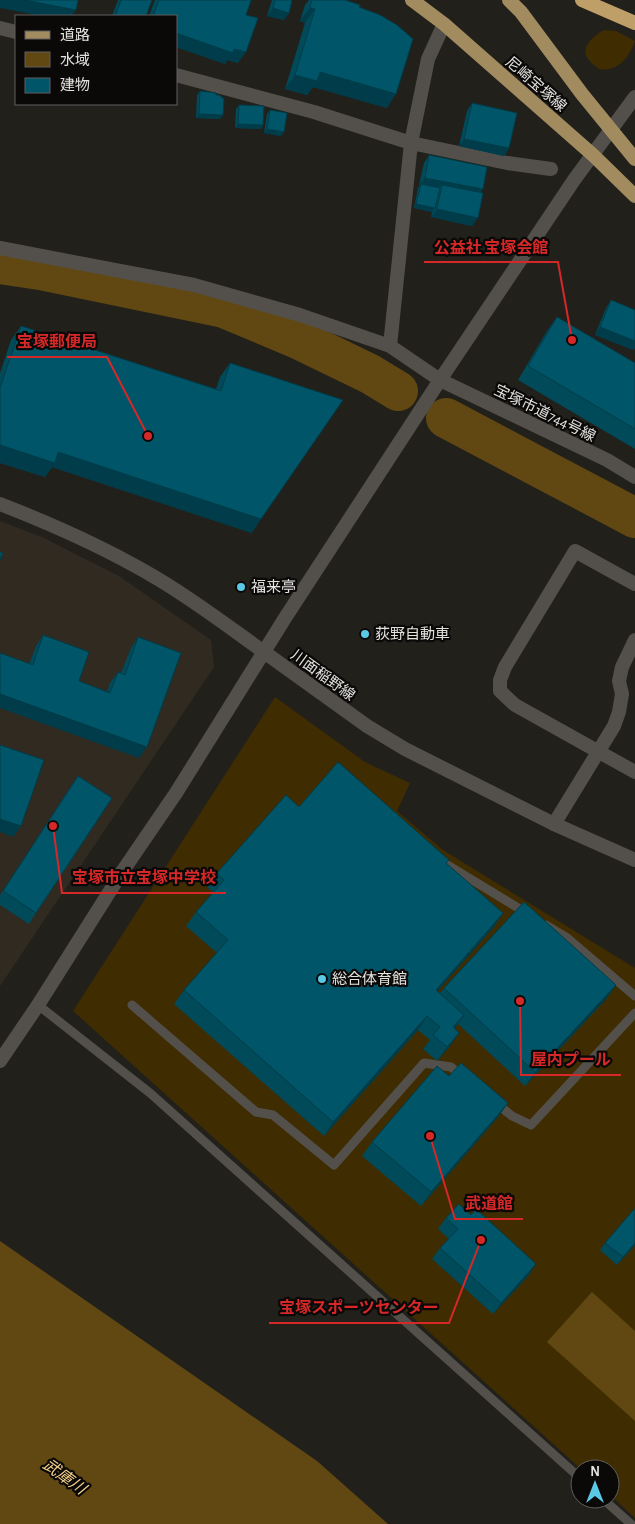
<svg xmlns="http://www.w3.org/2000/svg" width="635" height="1524" font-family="'Alegreya Sans','Noto Sans JP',sans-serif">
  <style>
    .built { fill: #302a21 }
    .grass { fill: #3f2c01 }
    .water { fill: #614812 }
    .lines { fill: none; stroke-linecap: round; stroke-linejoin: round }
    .river { stroke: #614812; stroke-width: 40 }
    .service { stroke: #53504b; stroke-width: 9 }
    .minor { stroke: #53504b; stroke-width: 14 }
    .tertiary { stroke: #53504b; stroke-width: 14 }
    .primary { stroke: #a38b60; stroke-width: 14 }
    .trunk { stroke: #be9f67; stroke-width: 14 }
    .wall { fill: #004a59 }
    .shaded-wall { fill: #003c49 }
    .building { fill: #005668; stroke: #003c49 }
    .poi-dot { fill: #5bc8e6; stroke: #0a0908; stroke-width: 2 }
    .labels { text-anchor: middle; stroke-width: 4.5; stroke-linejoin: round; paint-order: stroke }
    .street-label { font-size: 15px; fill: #e3e1de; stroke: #0a0908 }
    .poi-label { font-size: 15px; fill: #e3e1de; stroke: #0a0908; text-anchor: start }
    .water-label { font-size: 16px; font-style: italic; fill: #fad38b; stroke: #0a0908 }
    .leader { fill: none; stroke: #d62828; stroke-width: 2 }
    .callout-dot { fill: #d62828; stroke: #0a0908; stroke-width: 2 }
    .callout-label { font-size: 16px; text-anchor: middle; font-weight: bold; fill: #d62828; stroke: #0a0908; stroke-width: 4.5; stroke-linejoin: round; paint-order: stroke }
  </style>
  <rect width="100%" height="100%" fill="#22201b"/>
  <path class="built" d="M0 521 42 537 119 576 211 640 214 667 0 986Z"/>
  <path class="grass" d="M604 30 616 31 635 41C629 57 619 72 599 69 588 61 579 52 591 40 595 36 598 33 604 30Z
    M275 697 365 762 410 783 397 811 443 850 635 968V1518L610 1495V1469H581L73 1011Z"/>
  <path class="water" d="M0 1241 317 1461 388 1524H0Z
    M592 1292 635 1331V1421L547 1342Z"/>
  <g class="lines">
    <path class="river" d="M0 264 40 270 224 308 298 339 370 374 398 391
      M446 418 635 518"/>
    <path class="service" d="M441 861 528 914
      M546 925 566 937 635 996
      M38 1005 150 1093 580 1478
      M132 1005 256 1112 273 1115 334 1165 424 1063 451 1067 463 1077
      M495 1102 512 1116 531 1125 635 1013
      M603 1499 631 1524"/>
    <path class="minor" d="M0 28 16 32
      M176 75 314 112 411 143 507 163 551 169
      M0 248 194 285 300 315 390 346 440 380 607 460 635 477
      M390 346 411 143 428 59 444 24
      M0 504C54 525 108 549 158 579 195 601 229 627 264 652
      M635 584 575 551 505 667 500 680V691L515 705 635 772
      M554 824 614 726 619 712 622 694 619 681 622 667 635 640"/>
    <path class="tertiary" d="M264 652 367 726 405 749 554 824 635 860
      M0 1061 38 1005 122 872 176 793 285 618 440 380 574 180 635 97"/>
    <path class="primary" d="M412 0 444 24 593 155 635 196
      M509 0 521 12 582 94 635 159"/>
    <path class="trunk" d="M582 0 635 23"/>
  </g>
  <path class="wall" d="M118 0H152L146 16H112Z
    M155 0H251L246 15 238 63 227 60 225 64 176 47V16H149Z
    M272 0H292L289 13 284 20 267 16Z
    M309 0H345L359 7 387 108 313 87 307 95 285 89 305 23 300 21 305 5Z
    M200 91 220 119 196 118 197 95Z
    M472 103 509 148 504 156 459 146 467 111Z
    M239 105 263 125 261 129 235 128 236 109Z
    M270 110 281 136 264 133 267 114Z
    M429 155 483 189 480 193 472 226 431 217 432 212 414 208 418 188 420 185H419L424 163Z
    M611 300 635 310V348L633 350 595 335 606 308Z
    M557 317 635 363V449L518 380 547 331Z
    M21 326 216 389 220 377 230 363 252 533 52 467 45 477 0 463V373L11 340Z
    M43 635 79 681 107 692 110 683 118 672 121 673 131 648 138 637 139 758 29 664 36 646Z
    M78 776 36 913 29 924 0 905V895Z
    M299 807 447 864 503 913 494 927 437 991 440 993 444 988 616 985 606 999 525 1086 458 1024 455 1028 459 1033 449 1047 437 1061 423 1049 430 1040 418 1030 324 1136 174 1004 184 990 217 953 186 926 196 912 213 892 207 887 217 873Z
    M449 1076 508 1103 498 1117 421 1206 362 1156 372 1142Z
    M446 1218 529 1275 493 1314 432 1259 440 1248 449 1239 438 1229Z
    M605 1243 635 1245 617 1265 600 1250Z"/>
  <path class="shaded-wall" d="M0 0H24L76 10 72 16H42L0 8Z
    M273 8 289 13 284 20 267 16Z
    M310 8 315 9 305 23 300 21Z
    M176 33 234 49 246 52 238 63 227 60 225 64 176 47Z
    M320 72 396 94 387 108 313 87 307 95 285 89 295 75Z
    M199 114 223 115 220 119 196 118Z
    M238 124 263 125 261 129 235 128Z
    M267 129 284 132 281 136 264 133Z
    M464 139 509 148 504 156 459 146Z
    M425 178 483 189 477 197 442 185 439 189 419 185Z
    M416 204 435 208 432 212 414 208Z
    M437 209 478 218 472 226 431 217Z
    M600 327 635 341V348L633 350 595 335Z
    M0 445 58 452 261 519 252 533 52 467 45 477 0 463Z
    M0 694 147 747 139 758 0 708Z
    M0 819 21 826 13 837 0 832Z
    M503 913 494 927 426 1004 436 990Z
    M616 985 606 999 525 1086 535 1072Z
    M464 1015 454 1029 453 1027Z
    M427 1016 418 1030 324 1136 333 1122Z
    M459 1033 449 1047 437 1061 447 1047Z
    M508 1103 498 1117 421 1206 431 1192Z
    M635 1243V1245L617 1265 623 1257Z
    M536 1264 529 1275 493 1314 501 1303Z"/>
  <path class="building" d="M24 0H78L76 10Z
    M121 0H152L146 16H115Z
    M159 0H251L246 15 258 18 246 52 234 49 233 53 176 33V16H153Z
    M275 0H292L289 13 273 8Z
    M312 0H345L360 5 359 7 380 15 397 25 413 39 396 94 320 72 317 81 295 75 315 9 310 8Z
    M200 91 216 93V95H219L224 99 223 115 199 114Z
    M472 103 517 113 509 148 464 139Z
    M239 105 264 106 263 125 238 124Z
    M270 110 287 113 284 132 267 129Z
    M429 155 487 167 483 189 425 178Z
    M421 184 440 188 435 208 416 204Z
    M442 185 483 193 478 218 437 209Z
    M611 300 635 310V341L600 327Z
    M557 317 635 363V429L528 366Z
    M21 326 221 391 230 363 343 400 261 519 58 452 55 463 0 445V388Z
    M0 552 3 553 0 560Z
    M43 635 89 652 79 681 110 693 118 672 125 675 138 637 181 653 147 747 0 694V653L33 665Z
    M0 745 44 760 21 826 0 819Z
    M338 762 449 860 446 863 503 913 436 990 464 1015 453 1027 459 1033 447 1047 433 1035 440 1027 427 1016 333 1122 184 990 228 940 196 912 224 880 217 873 286 795 299 807Z
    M78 776 112 798 36 913 3 891Z
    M524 902 616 985 535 1072 444 988Z
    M461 1063 508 1103 431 1192 372 1142 437 1066 449 1076Z
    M459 1204 471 1215 476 1209 536 1264 501 1303 440 1248 458 1229 446 1218Z
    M635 1208V1243L623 1257 605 1243Z"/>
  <g class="poi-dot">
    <circle cx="241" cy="587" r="5"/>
    <circle cx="365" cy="634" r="5"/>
    <circle cx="322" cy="979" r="5"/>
  </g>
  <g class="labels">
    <g class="street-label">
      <text transform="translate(536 84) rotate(41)" y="5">尼崎宝塚線</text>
      <text transform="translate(545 413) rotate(26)" y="5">宝塚市道744号線</text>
      <text transform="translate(323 675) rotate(36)" y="5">川面稲野線</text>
    </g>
    <g class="poi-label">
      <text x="251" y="592">福来亭</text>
      <text x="375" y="639">荻野自動車</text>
      <text x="332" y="984">総合体育館</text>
    </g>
    <g class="water-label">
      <text transform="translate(65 1476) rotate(36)" y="6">武庫川</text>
    </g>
  </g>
  <path class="leader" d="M572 340L558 262H424M148 436L107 357H7M53 826L62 893H226M520 1001L521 1075H621M430 1136L455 1219H523M481 1240L449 1323H269"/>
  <g class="callout-dot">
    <circle cx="572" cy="340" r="5"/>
    <circle cx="148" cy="436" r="5"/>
    <circle cx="53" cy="826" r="5"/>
    <circle cx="520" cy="1001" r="5"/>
    <circle cx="430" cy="1136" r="5"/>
    <circle cx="481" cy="1240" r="5"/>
  </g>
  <g class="callout-label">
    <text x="491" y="253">公益社 宝塚会館</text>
    <text x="57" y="347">宝塚郵便局</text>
    <text x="144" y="883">宝塚市立宝塚中学校</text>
    <text x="571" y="1065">屋内プール</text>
    <text x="489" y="1209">武道館</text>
    <text x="359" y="1313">宝塚スポーツセンター</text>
  </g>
  <rect x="15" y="15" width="162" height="90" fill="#0a0908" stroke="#615f5e"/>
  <rect x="25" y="31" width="25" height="8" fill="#a38b60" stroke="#615f5e"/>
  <text x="60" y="40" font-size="15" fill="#e3e1de">道路</text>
  <rect x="25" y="52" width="25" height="15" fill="#614812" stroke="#615f5e"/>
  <text x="60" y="65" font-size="15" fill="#e3e1de">水域</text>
  <rect x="25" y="78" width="25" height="15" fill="#005668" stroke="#615f5e"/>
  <text x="60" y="90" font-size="15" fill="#e3e1de">建物</text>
  <g transform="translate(595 1484)"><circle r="24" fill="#0a0908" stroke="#615f5e"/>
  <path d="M0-4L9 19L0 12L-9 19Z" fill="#5bc8e6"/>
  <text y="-8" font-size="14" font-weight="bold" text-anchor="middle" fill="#e3e1de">N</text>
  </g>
</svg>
